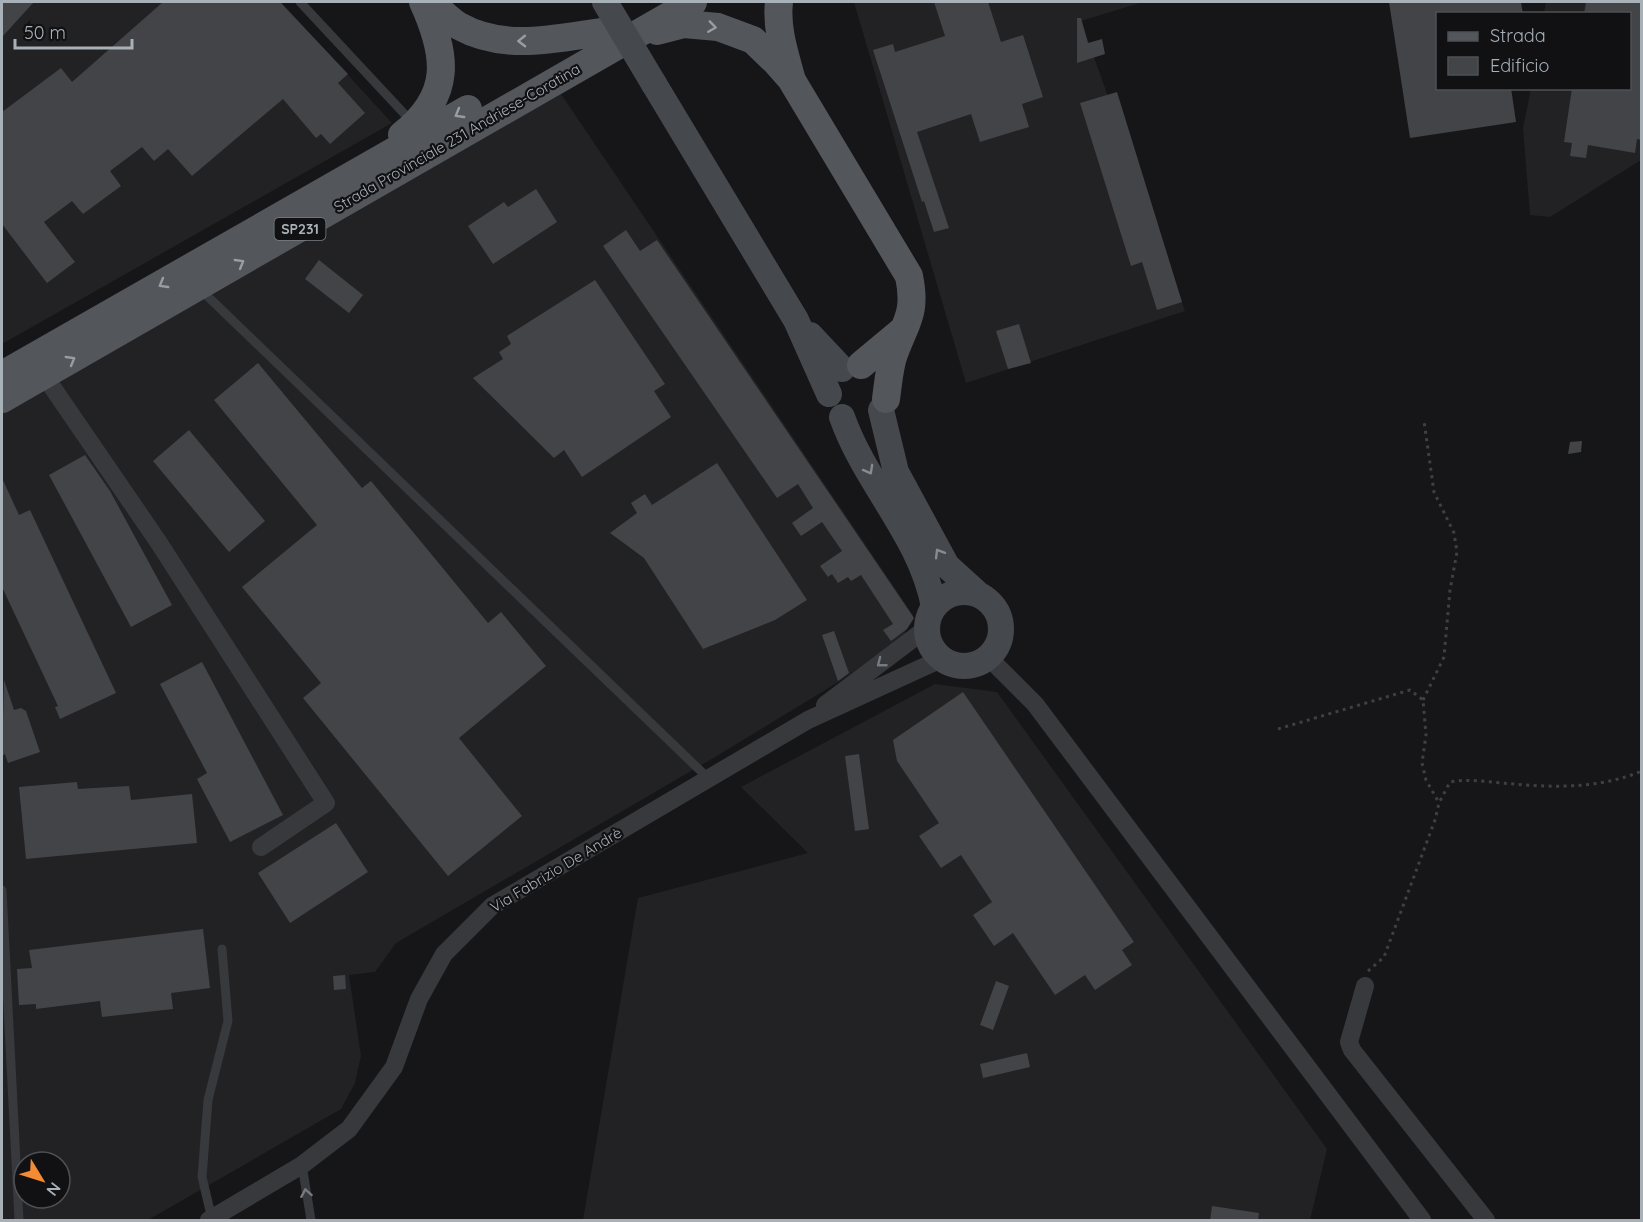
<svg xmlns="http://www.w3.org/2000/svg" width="1643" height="1222" font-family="Quicksand,sans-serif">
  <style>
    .built { fill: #222225; fill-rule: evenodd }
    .building { fill: #424448 }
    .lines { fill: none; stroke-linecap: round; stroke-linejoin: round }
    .path { stroke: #3d4044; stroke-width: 3; stroke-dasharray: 3 4.5; stroke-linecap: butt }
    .lane { stroke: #37393d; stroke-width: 9 }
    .street { stroke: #37393d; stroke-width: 18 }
    .secondary { stroke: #45484d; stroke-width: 26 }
    .primary { stroke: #53575c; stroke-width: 28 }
    .secondary-bridge { stroke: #45484d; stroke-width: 26 }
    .oneway { stroke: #979ea6 }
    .oneway2 { stroke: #858c93 }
    .oneway3 { stroke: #757a81 }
    .labels { text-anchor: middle; stroke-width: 4.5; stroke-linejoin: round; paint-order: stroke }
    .shield { fill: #111113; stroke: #7b8086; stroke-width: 1.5 }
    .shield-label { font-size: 14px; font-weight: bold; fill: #a8b0b8 }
    .street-label { font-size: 15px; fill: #a8b0b8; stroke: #111113 }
  </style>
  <rect width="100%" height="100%" fill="#161618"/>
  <path class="built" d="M2 2H281L392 123 2 344Z
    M854 2H1143L1081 21 1185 311 966 383Z
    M1546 2H1641V160L1550 217 1530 215 1523 128 1531 89 1630 88V14L1544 13Z
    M561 94 913 615 903 637 840 681 710 760 396 943 375 972 349 975 361 1056 355 1083 341 1109 148 1220H2V413ZM24 1162H60V1198H24Z
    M935 684 997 692 1327 1149 1310 1220H583L638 898 808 853 741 787Z"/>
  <path class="building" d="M2 2H34L2 37Z
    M163 2H280L348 74 338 83 365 113 330 144 321 134 316 138 283 99 192 176 168 149 154 161 142 147 110 171 121 186 83 214 72 201 44 222 75 262 47 283 2 224V112L61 68 72 82Z
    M934 2H988L1001 42 1023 35 1043 97 1022 104 1029 127 980 142 971 114 917 132 949 228 934 232 924 201 922 202 873 50 893 44 895 52 945 36Z
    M1389 2H1521L1523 14H1437V88H1511L1516 122 1410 138Z
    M1586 2H1641V140L1637 139 1635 153 1588 145 1586 158 1570 156 1572 143 1564 142 1572 88H1629V14H1584Z
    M1077 18H1081L1088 43 1102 39 1105 54 1077 63Z
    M1117 92 1182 302 1157 310 1142 262 1131 266 1080 103Z
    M536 189 557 222 493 264 468 226 504 202 508 207Z
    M626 230 640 251 657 240 914 618 907 629 891 641 883 630 893 624 861 575 851 581 848 577 838 583 832 574 828 577 820 566 842 551 822 522 801 536 792 523 813 508 798 484 777 498 603 246Z
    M319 260 363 295 349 313 305 279Z
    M595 280 665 384 654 391 671 417 582 477 564 450 554 458 473 378 503 359 499 352 511 344 507 336Z
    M1019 324 1031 363 1008 369 996 331Z
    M258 363 362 488 371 481 488 623 501 612 546 666 459 738 522 816 448 876 303 698 321 683 242 587 317 525 214 400Z
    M189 430 265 521 229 552 153 461Z
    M1582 441 1581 452 1568 454 1570 442Z
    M85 455 110 491 172 605 131 627 49 475Z
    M717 463 807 600 775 620 703 649 644 558 610 533 637 513 631 503 645 494 652 505Z
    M2 478 19 515 30 510 116 693 60 719 55 707 58 706 2 587Z
    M834 631 849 673 838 681 822 635Z
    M202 662 283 815 230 842 197 779 207 773 160 684Z
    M4 680 14 710 21 708 26 711 40 752 8 763 5 754 2 756Z
    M963 692 1134 942 1122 950 1132 965 1095 990 1085 975 1055 995 1013 933 994 946 973 915 992 902 961 855 941 868 919 836 939 823 897 761 893 740Z
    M859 754 869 829 855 831 845 756Z
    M77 782 78 789 129 786 131 800 192 794 197 843 26 859 19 787Z
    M336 823 368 872 290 923 258 873Z
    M203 929 210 988 171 993 173 1009 102 1017 100 1001 36 1009V1004L19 1005 17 969 32 968 29 950Z
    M345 975 346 989 334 990 333 976Z
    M996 981 1009 986 993 1030 980 1025Z
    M1027 1053 1030 1067 983 1078 980 1064Z
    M1212 1206 1259 1213 1258 1221H1210Z"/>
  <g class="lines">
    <path class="path" d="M1423 700 1444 657 1450 590 1457 552 1454 533 1434 492 1424 421
      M1278 729 1410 690 1423 700 1426 735 1422 763 1426 780 1438 801
      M1368 971 1384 957 1435 820 1439 803 1450 782C1471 778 1493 783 1514 784 1558 788 1601 788 1642 771"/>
    <path class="lane" d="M300 2 411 121
      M200 289 708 778
      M2 890 19 1220
      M302 1165 311 1220
      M212 1219 202 1177 208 1100 228 1021 222 949"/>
    <path class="street" d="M44 375 159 543 326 803 261 847
      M989 658 1035 704 1422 1220
      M825 705 927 628
      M1365 986 1349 1042 1352 1050 1486 1220
      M209 1220 302 1165 349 1129 394 1067 419 999 444 954 492 906 808 720 941 659"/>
    <path class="secondary" d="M654 84 796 320 829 394
      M810 335 842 369
      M881 410 896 472 947 566 979 595
      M842 417C866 485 921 536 934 607
      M927 629a37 37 0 1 1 74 0a37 37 0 1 1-74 0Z"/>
    <path class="primary" d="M430 2C439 9 449 20 459 26 504 51 553 39 601 32
      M779 2C776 27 784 52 791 77
      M657 31 684 24 718 27 753 40 776 62 791 79 909 276C917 315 905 322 893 357 889 370 888 385 886 399
      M402 135C453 95 447 55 423 2
      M861 365 903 330
      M2 375 468 109
      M2 399 693 2"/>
    <path class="secondary-bridge" d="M605 2 654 84"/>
  </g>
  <defs><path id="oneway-chevron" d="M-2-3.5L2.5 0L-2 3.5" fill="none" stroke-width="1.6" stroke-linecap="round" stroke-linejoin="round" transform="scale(1.5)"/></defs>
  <g class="oneway">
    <use href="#oneway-chevron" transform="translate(712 27) rotate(8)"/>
    <use href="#oneway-chevron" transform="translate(522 41) rotate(179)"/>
    <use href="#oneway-chevron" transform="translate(459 114) rotate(150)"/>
    <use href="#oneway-chevron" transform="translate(240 263) rotate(-30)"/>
    <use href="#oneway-chevron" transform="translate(163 284) rotate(150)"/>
    <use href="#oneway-chevron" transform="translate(71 360) rotate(-30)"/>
  </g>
  <g class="oneway2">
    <use href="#oneway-chevron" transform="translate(869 470) rotate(61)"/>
    <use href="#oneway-chevron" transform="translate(939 553) rotate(-121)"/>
  </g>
  <g class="oneway3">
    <use href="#oneway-chevron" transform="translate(881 663) rotate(142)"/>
    <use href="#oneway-chevron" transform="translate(306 1193) rotate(-100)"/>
  </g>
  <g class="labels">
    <rect class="shield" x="274.5" y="218" width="51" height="22" rx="4.5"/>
    <g class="shield-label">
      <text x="300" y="234">SP231</text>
    </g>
    <g class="street-label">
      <text transform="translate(457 138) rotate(-30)" y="5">Strada Provinciale 231 Andriese-Coratina</text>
      <text transform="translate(556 870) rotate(-31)" y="5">Via Fabrizio De Andrè</text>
    </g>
  </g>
  <rect width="1643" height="1222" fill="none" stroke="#a8b0b8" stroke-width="6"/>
  <rect x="1436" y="12" width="195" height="78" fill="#111113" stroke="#4d5155" stroke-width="1.5"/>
  <rect x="1448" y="32" width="30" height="9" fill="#53575c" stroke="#4d5155" stroke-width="1.5"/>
  <text x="1490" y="42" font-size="18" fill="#a8b0b8">Strada</text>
  <rect x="1448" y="57" width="30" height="18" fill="#424448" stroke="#4d5155" stroke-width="1.5"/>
  <text x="1490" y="72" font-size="18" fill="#a8b0b8">Edificio</text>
  <g transform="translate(42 1180) rotate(128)"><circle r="28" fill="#111113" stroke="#4d5155" stroke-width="1.5"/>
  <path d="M0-4.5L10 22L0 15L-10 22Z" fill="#f28b34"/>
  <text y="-9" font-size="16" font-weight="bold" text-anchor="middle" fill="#a8b0b8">N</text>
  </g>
  <path d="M15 39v9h117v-9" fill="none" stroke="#a8b0b8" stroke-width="3"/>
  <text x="24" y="39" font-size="18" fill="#a8b0b8" stroke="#111113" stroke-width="4.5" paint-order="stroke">50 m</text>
</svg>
